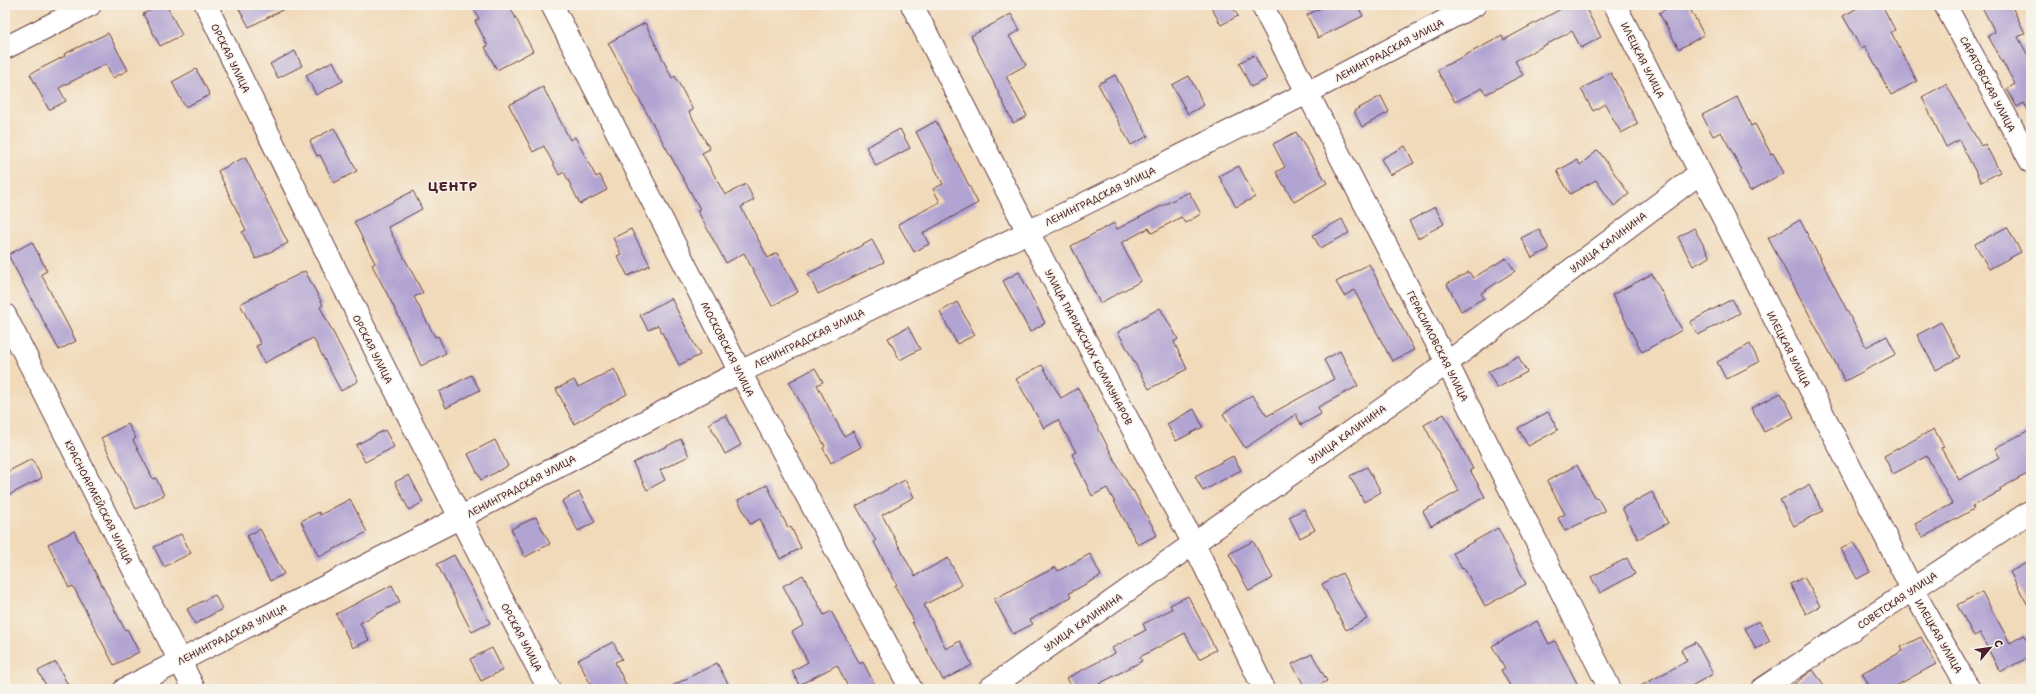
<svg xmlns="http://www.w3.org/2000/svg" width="2036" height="694" font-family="'Shantell Sans',sans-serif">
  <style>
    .building { fill: #b1a3d2 }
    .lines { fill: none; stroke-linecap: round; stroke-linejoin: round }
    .minor-casing { stroke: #633b40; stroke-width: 24 }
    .minor { stroke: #fff; stroke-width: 22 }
    .labels { text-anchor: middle; stroke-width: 3; stroke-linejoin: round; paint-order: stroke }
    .street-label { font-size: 10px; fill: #4a1f2b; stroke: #f7f3e8 }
    .district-label { font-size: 14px; font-weight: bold; letter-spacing: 1px; fill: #4a1f2b; stroke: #f7f3e8 }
  </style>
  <rect width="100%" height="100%" fill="#f7f3e8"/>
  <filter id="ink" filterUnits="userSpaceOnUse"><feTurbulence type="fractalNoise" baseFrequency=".025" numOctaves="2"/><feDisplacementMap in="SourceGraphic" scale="8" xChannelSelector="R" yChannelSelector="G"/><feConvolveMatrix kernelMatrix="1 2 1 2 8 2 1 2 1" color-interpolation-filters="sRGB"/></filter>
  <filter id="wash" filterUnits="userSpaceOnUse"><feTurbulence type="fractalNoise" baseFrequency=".012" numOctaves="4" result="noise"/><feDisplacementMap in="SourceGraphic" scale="16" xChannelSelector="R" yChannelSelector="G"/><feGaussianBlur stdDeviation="0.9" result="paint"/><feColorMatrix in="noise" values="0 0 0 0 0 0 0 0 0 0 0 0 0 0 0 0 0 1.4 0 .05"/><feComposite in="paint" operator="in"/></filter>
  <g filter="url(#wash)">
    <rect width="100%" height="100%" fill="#f1daba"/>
    <g id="blocks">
      <path class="building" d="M160 5H166L182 35 160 46 143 14Z
        M237 5H292L249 27Z
        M472 5H509L533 51 497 70 485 47 488 46 475 21 479 19Z
        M1210 5H1231L1238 16 1221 25Z
        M1327 5H1357L1363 16 1318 38 1307 15Z
        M1568 5H1584L1601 37 1581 48 1572 31 1515 61 1523 75 1486 94 1482 88 1455 102 1437 70 1502 36 1504 40Z
        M1673 5H1688L1704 35 1679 49 1659 13Z
        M1863 5H1882L1895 30 1891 32 1917 81 1891 95 1865 46 1861 48 1843 16Z
        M1981 5H2011L2025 33 2018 37 2031 61V115L2024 103 2017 107 2007 89 2015 84 1988 36 1995 32Z
        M1011 14 1020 30 1009 36 1026 65 1006 76 1027 116 1013 123 971 36Z
        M645 23 672 78 675 76 693 110 689 112 710 149 702 153 725 195 746 184 754 200 741 207 768 258 777 253 798 292 772 306 744 253 726 263 697 210 700 209 608 43Z
        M108 33 128 70 113 78 106 64 59 88 66 101 49 110 30 74 65 56 64 54Z
        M295 51 302 66 278 78 270 64Z
        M1254 55 1267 79 1251 87 1239 63Z
        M333 61 343 81 316 95 306 75Z
        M196 69 210 95 185 107 172 82Z
        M1611 73 1638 124 1621 133 1605 104 1593 111 1581 89Z
        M1115 75 1148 136 1131 145 1098 84Z
        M1189 76 1204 105 1188 114 1172 85Z
        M1946 84 1981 146 1985 144 2000 172 1981 182 1959 140 1946 147 1922 97Z
        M543 87 570 140 575 137 596 177 600 175 607 190 580 204 564 172 559 175 544 146 533 152 509 105Z
        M1381 96 1389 112 1362 127 1354 111Z
        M1737 97 1751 126 1755 124 1771 154 1773 153 1784 173 1750 191 1740 171 1742 170 1721 132 1713 136 1702 115Z
        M936 121 978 203 923 233 929 244 914 252 898 224 940 202 933 189 943 184 916 132Z
        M334 128 357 171 334 183 320 155 317 156 310 141Z
        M900 129 910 148 876 166 866 147Z
        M1296 132 1327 183 1294 202 1276 172 1285 167 1273 144Z
        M1405 146 1414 163 1390 175 1381 159Z
        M1598 150 1629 194 1614 206 1596 180 1570 194 1557 171 1577 160 1580 165Z
        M245 157 288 243 256 259 242 232 246 230 218 171Z
        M1239 166 1255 197 1236 207 1219 176Z
        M413 191 422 209 388 227 423 293 414 297 435 337 438 336 446 353 421 366 398 315 372 265 375 263 354 222Z
        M1189 192 1201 214 1185 223 1181 217 1152 233 1149 228 1121 243 1141 281 1100 303 1071 246 1114 223 1117 229Z
        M1435 207 1444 224 1418 238 1409 221Z
        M1342 219 1349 233 1320 248 1313 235Z
        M1800 220 1866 347 1887 336 1896 354 1845 381 1768 238Z
        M2007 227 2021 252 1989 269 1975 244Z
        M1694 228 1710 257 1693 266 1678 237Z
        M631 229 650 265 628 276 617 256 621 254 613 238Z
        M1539 229 1549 249 1532 258 1521 238Z
        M872 240 884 262 818 294 808 274Z
        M32 242 47 271 41 274 76 341 59 350 8 255Z
        M1506 258 1515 271 1481 293 1484 298 1461 311 1447 284 1469 272 1473 278Z
        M1369 264 1414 350 1392 361 1354 290 1344 296 1336 282Z
        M305 271 323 305 320 307 358 381 341 391 313 338 264 363 256 346 261 344 240 304Z
        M1019 272 1045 323 1030 332 1003 281Z
        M1652 274 1682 330 1642 352 1612 295Z
        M671 298 700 355 679 365 658 325 648 330 640 315Z
        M1732 299 1740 313 1698 335 1690 322Z
        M957 302 975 335 957 344 940 312Z
        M1160 308 1178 339 1174 342 1187 369 1149 389 1118 332Z
        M1941 322 1960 357 1936 370 1917 335Z
        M908 327 920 349 900 360 888 338Z
        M1750 344 1759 362 1726 379 1717 362Z
        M1340 351 1358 386 1318 407 1321 414 1301 425 1296 414 1245 448 1223 414 1252 395 1267 416 1334 379 1324 360Z
        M1518 356 1527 372 1497 388 1488 372Z
        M1042 365 1061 398 1078 388 1117 465 1132 491 1133 490 1157 535 1138 545 1107 488 1092 496 1072 454 1076 452 1058 420 1044 428 1016 379Z
        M815 368 823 382 817 385 844 436 853 431 861 447 831 463 823 448 825 446 789 382Z
        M614 369 627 394 574 424 556 389 574 380 578 387Z
        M471 375 480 390 446 408 439 392Z
        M1781 393 1794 417 1764 432 1751 408Z
        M1194 409 1203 427 1176 441 1167 424Z
        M1548 412 1558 430 1528 446 1518 428Z
        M1444 414 1473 469 1470 470 1485 497 1431 526 1423 511 1459 491 1424 425Z
        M726 415 741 445 725 454 709 423Z
        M128 424 136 438 133 440 153 479 156 478 164 495 136 509 101 438Z
        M1934 429 1944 447 1941 448 1959 480 2000 458 1995 448 2031 429V472L1999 489 2001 491 1972 506 1974 509 1922 538 1915 524 1952 504 1927 456 1893 474 1884 456Z
        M385 430 394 447 365 462 356 445Z
        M681 439 689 456 660 470 665 480 647 490 633 463Z
        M495 440 508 466 481 480 468 454Z
        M1233 456 1241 470 1203 491 1195 476Z
        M32 459 42 478 5 497V473Z
        M1577 465 1595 498 1597 497 1605 511 1565 531 1558 518 1565 514 1547 481Z
        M1367 467 1381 492 1364 502 1350 476Z
        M409 475 423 502 409 510 395 482Z
        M905 480 914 497 882 515 915 576 948 558 962 585 924 605 946 649 960 641 972 665 943 680 912 622 914 621 895 586 897 585 874 542 876 541 856 506Z
        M767 485 788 528 791 527 801 548 780 559 760 519 750 524 738 500Z
        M1809 485 1823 511 1794 526 1780 500Z
        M579 492 595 522 578 531 562 501Z
        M1652 492 1668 523 1638 539 1622 508Z
        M350 499 367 532 319 557 301 521 319 512 320 515Z
        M1304 509 1315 530 1300 538 1289 517Z
        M536 517 550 544 525 557 511 529Z
        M1498 528 1526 584 1485 606 1464 568 1462 569 1453 553Z
        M260 529 284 574 270 581 247 536Z
        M74 531 125 630 127 629 139 652 114 665 73 586 69 588 48 544Z
        M181 534 191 553 164 567 154 547Z
        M1253 541 1273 578 1249 591 1229 554Z
        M1854 542 1870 572 1857 579 1841 549Z
        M1090 554 1101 576 1069 593 1071 597 1030 620 1033 624 1013 634 994 599 1056 567 1058 571Z
        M454 555 490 623 472 632 437 564Z
        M1627 558 1635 574 1600 593 1591 577Z
        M2026 563 2031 573V611L2010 572Z
        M1342 573 1367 619 1346 630 1322 584Z
        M803 575 824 615 831 611 860 664 863 662 877 689H849L837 665 799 685 792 671 808 662 792 632 804 625 783 586Z
        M1804 577 1820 606 1806 614 1790 584Z
        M392 585 400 602 360 623 369 640 353 648 336 614Z
        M1982 592 2010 643 2024 635 2031 647V656L2000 672 1980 633 1974 636 1957 605Z
        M215 595 222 609 195 624 187 609Z
        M1188 596 1216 650 1199 659 1185 633 1140 657 1142 661 1099 684 1102 689H1073L1067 678 1115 653 1112 648 1146 630 1143 624 1172 609 1170 605Z
        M1537 621 1549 644 1555 641 1580 689H1512L1501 670 1505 668 1492 646Z
        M1759 621 1770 641 1756 649 1745 628Z
        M1921 637 1936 664 1890 689H1871L1862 673 1903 651 1901 647Z
        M613 642 622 659 615 662 628 689H593L578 660Z
        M1696 642 1713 674 1686 689H1635L1687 661 1681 650Z
        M492 648 503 670 481 681 470 659Z
        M1312 654 1327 681 1312 689H1306L1292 664Z
        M56 662 70 689H48L38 671Z
        M717 663 731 689H666Z
        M1813 670 1827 689H1788L1810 672Z"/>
    </g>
  </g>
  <g filter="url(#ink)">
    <use href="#blocks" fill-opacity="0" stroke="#633b40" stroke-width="1"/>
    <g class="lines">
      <defs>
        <path id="minor" d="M206 5C317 235 430 463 549 689
          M552 5 740 372 911 689
          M912 5 1028 232 1194 544 1264 689
          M1262 5 1447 363 1610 689
          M1615 5 1912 589 1969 689
          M1945 5 2031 162
          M5 48 90 5
          M5 315 194 689
          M125 689 459 518 740 372 1028 232 1307 93 1475 5
          M989 689 1447 363 1700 173
          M1762 689 2031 511"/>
      </defs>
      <use href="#minor" class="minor-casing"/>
      <use href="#minor" class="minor"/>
    </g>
  </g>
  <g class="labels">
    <g class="street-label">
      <text transform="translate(1389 50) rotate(-28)" y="4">ЛЕНИНГРАДСКАЯ УЛИЦА</text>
      <text transform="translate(231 58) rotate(64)" y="4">ОРСКАЯ УЛИЦА</text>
      <text transform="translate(1643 60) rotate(63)" y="4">ИЛЕЦКАЯ УЛИЦА</text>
      <text transform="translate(1988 84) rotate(62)" y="4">САРАТОВСКАЯ УЛИЦА</text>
      <text transform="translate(1100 196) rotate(-26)" y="4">ЛЕНИНГРАДСКАЯ УЛИЦА</text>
      <text transform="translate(1608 242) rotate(-37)" y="4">УЛИЦА КАЛИНИНА</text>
      <text transform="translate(809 338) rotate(-26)" y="4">ЛЕНИНГРАДСКАЯ УЛИЦА</text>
      <text transform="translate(1438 346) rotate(63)" y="4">ГЕРАСИМОВСКАЯ УЛИЦА</text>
      <text transform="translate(1089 347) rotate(62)" y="4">УЛИЦА ПАРИЖСКИХ КОММУНАРОВ</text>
      <text transform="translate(373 349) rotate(63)" y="4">ОРСКАЯ УЛИЦА</text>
      <text transform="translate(728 349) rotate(63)" y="4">МОСКОВСКАЯ УЛИЦА</text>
      <text transform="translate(1789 349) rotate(63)" y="4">ИЛЕЦКАЯ УЛИЦА</text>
      <text transform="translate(1347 434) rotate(-36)" y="4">УЛИЦА КАЛИНИНА</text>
      <text transform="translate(521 486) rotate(-28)" y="4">ЛЕНИНГРАДСКАЯ УЛИЦА</text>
      <text transform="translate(99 502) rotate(63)" y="4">КРАСНОАРМЕЙСКАЯ УЛИЦА</text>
      <text transform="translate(1897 600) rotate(-34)" y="4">СОВЕТСКАЯ УЛИЦА</text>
      <text transform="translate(1083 622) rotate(-35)" y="4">УЛИЦА КАЛИНИНА</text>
      <text transform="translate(232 634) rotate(-27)" y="4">ЛЕНИНГРАДСКАЯ УЛИЦА</text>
      <text transform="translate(1939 636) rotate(60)" y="4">ИЛЕЦКАЯ УЛИЦА</text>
      <text transform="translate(522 637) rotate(62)" y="4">ОРСКАЯ УЛИЦА</text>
    </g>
    <g class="district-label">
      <text x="453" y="191">ЦЕНТР</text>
    </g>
  </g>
  <rect width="2036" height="694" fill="none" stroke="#f7f3e8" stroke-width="20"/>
  <g transform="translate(1990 648) rotate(61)" stroke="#f7f3e8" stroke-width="3" paint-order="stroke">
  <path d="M0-3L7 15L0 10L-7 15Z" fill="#4a1f2b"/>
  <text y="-6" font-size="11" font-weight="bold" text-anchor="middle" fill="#4a1f2b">С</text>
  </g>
</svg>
